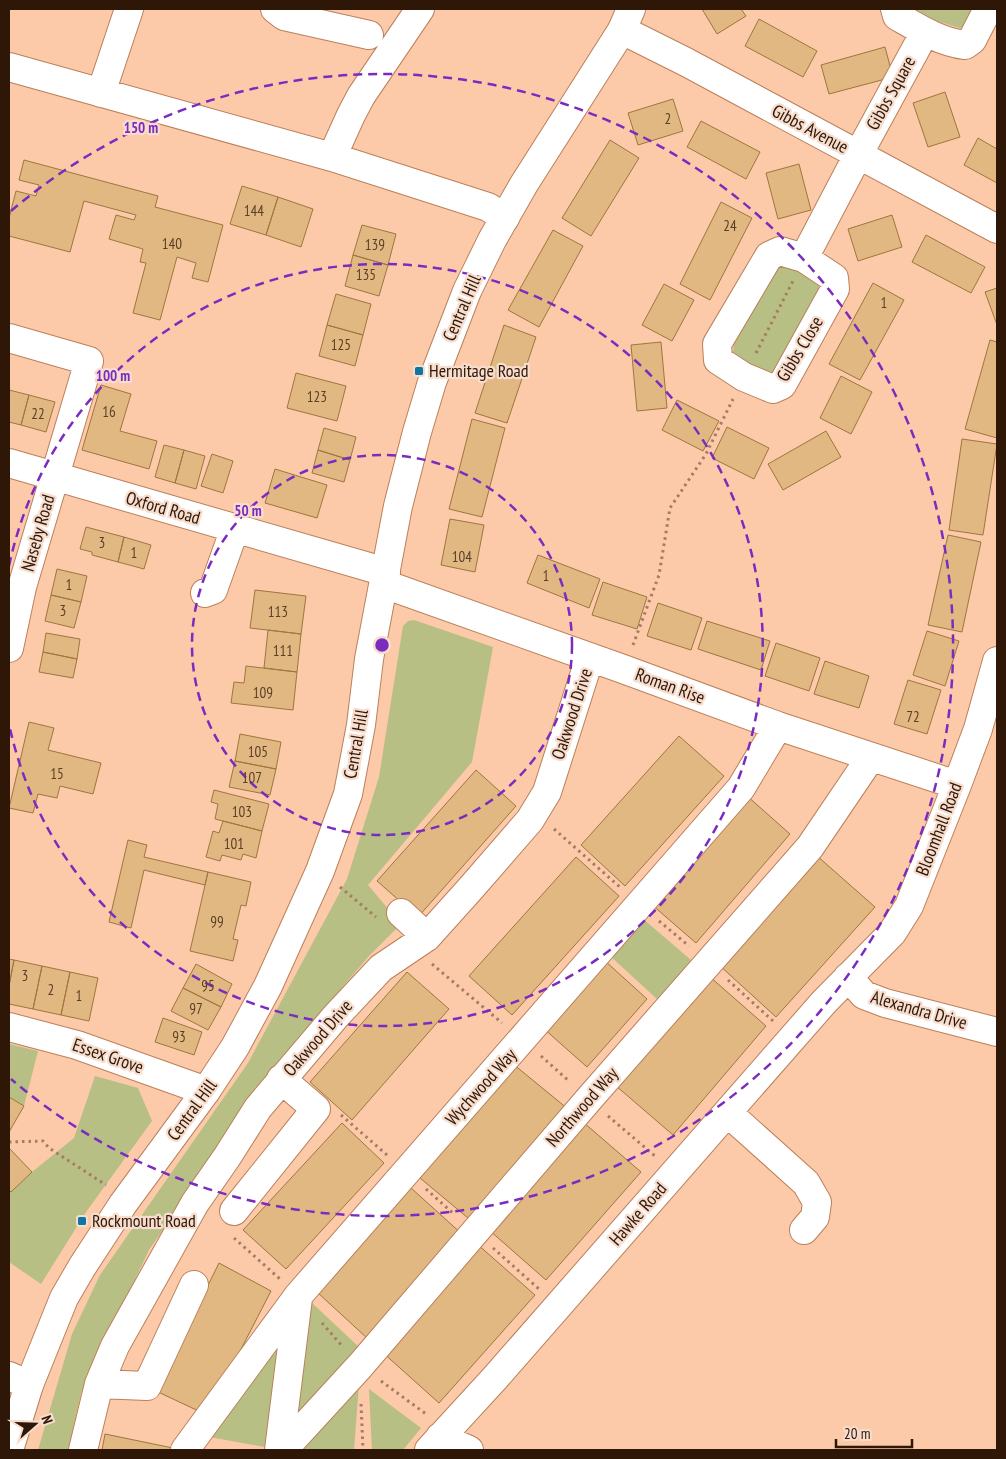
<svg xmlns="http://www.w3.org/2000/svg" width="1006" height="1459" font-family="'PT Sans Narrow',sans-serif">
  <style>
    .green { fill: #b7bf84 }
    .building { fill: #e1b882; stroke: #9f763d }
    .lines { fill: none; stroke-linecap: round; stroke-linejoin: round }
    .minor-casing { stroke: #bb805a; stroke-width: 30 }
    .major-casing { stroke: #bb805a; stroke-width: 30 }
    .path { stroke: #a37c63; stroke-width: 3; stroke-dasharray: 2.5 4; stroke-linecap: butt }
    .minor { stroke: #fff; stroke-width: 28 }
    .major { stroke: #fff; stroke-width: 28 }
    .ring { fill: none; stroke: #7b2cbf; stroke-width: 2.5; stroke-dasharray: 9 6 }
    .poi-dot { fill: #0f76a2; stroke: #f7ddcd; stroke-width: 2 }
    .labels { text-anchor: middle; stroke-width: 4.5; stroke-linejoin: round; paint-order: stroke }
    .number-label { font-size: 15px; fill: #5b3f26 }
    .street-label { font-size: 18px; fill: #2e1707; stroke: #f7ddcd }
    .poi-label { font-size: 18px; fill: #2e1707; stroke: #f7ddcd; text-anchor: start }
    .centre { fill: #7b2cbf; stroke: #f7ddcd; stroke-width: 2.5 }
    .ring-label { font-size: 15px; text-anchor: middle; font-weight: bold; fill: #7b2cbf; stroke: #f7ddcd; stroke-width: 4.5; stroke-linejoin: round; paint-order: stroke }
  </style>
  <rect width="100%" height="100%" fill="#fcc9a9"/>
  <path class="green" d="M911 9H978L963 29 918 15Z
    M791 264 818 283 821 292 772 376 734 358 733 354 734 342 770 272 782 265Z
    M414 620 493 647 472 762 368 885 401 924 369 956 276 1065 149 1250 81 1393 68 1450H38L72 1334 100 1275 248 1063 347 879 379 777 403 626 408 621Z
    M642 918 691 960 658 1000 608 954Z
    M9 1044 38 1051 24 1106 9 1097Z
    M95 1076 138 1088 152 1121 86 1212 41 1284 9 1262V1190L11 1192 32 1172 74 1138Z
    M311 1302 361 1349 290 1425Z
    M288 1321 270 1448 204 1436Z
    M359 1384 354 1450H297Z
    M369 1389 421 1428 403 1450H372Z"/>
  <path class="building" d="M702 9H741L746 16 717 34Z
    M759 19 817 51 803 77 745 46Z
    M885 47 893 77 829 94 821 65Z
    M945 92 960 137 928 147 913 103Z
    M673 99 683 131 638 145 628 113Z
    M701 121 760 152 746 179 687 147Z
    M978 138 997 149V183L964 165Z
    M610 140 639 158 591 236 562 218Z
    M24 160 158 196 155 207 223 225 208 282 192 278 196 263 177 257 160 320 133 313 146 263 140 262 143 249 109 239 116 215 134 220 136 215 84 201 70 252 9 236V218L16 191 36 196 39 185 19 180Z
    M799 164 811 210 778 219 766 173Z
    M242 186 278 197 266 235 230 224Z
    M278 197 313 209 301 247 266 235Z
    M721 202 752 218 710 300 680 284Z
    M892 215 902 247 858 261 848 229Z
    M362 225 396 234 388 265 353 255Z
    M553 230 583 246 539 327 508 310Z
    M926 235 985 267 971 293 912 262Z
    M353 255 388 265 379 296 345 286Z
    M873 283 904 300 860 380 829 364Z
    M664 284 694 300 672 341 642 325Z
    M997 288V325L985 292Z
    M336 294 371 304 363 335 327 325Z
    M327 325 363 335 355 366 319 356Z
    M504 325 536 337 507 423 475 413Z
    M990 340 997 342V438L965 429Z
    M661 342 667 408 637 411 631 345Z
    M296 373 346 386 337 421 287 408Z
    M841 376 872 392 851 434 820 418Z
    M101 385 131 394 120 431 157 441 149 469 82 450Z
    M9 390 29 395 21 425 9 422Z
    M29 395 55 402 46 432 21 425Z
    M677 400 719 421 703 451 662 430Z
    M472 419 505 428 482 517 449 509Z
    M727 427 769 448 754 479 712 458Z
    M324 428 356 437 350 460 318 450Z
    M826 431 841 457 783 490 768 464Z
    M962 439 997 444 983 535 949 530Z
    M164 445 184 450 175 483 155 477Z
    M184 450 205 456 196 489 175 483Z
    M318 450 350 460 344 482 312 473Z
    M212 454 233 461 223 493 201 486Z
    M275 469 327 485 317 518 265 503Z
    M450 519 484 525 475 572 441 565Z
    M86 527 124 537 118 562 92 555V552L80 549Z
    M948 535 981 542 962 632 928 625Z
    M124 537 151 545 144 569 118 562Z
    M538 555 600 579 589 608 527 583Z
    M57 569 87 576 81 602 51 595Z
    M603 582 647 597 637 629 592 615Z
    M255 590 306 596 301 634 250 628Z
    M51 595 81 602 74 628 45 621Z
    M658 603 702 618 691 650 647 636Z
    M707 621 770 641 761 670 698 649Z
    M268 630 301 634 297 672 264 668Z
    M927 631 959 641 945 686 913 675Z
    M46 633 80 639 77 659 43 652Z
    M776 643 820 658 809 691 765 676Z
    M43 652 77 659 73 678 39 672Z
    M825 661 869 676 859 708 814 694Z
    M246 666 297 672 293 710 231 703 234 682 244 683Z
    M908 680 941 690 927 734 894 724Z
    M29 722 54 728 48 750 101 763 93 794 60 786 57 798 38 794 33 813 9 808Z
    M240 734 281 742 276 769 235 761Z
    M679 736 724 776 625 886 581 845Z
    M235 761 276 769 270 795 229 787Z
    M476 770 516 806 418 917 377 881Z
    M214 790 269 804 262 831 215 819 218 804 211 802Z
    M746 795 790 834 696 943 651 904Z
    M223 821 262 831 256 858 243 854 241 860 222 855 220 861 206 857 213 831 219 833Z
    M128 840 147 845 144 857 208 872 205 885 144 870 131 928 109 922Z
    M816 855 875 907 776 1017 718 964Z
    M576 857 619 896 512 1015 469 976Z
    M208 872 251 882 246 906 241 905 233 939 238 940 233 961 190 951Z
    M9 959 14 960 9 986Z
    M14 960 42 966 33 1009 9 1004V986Z
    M604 960 647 999 587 1067 543 1028Z
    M196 964 232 984 221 1007 183 988Z
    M42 966 70 972 61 1015 33 1009Z
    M70 972 98 978 89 1021 61 1015Z
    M407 972 449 1009 352 1120 310 1082Z
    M709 976 766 1026 673 1135 615 1085Z
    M183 988 221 1007 208 1030 171 1011Z
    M163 1018 202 1032 194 1055 155 1042Z
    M513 1064 568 1109 474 1223 420 1178Z
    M9 1097 24 1106 9 1132Z
    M583 1122 641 1172 546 1280 489 1230Z
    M342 1123 384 1163 286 1269 243 1230Z
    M9 1148 32 1172 11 1192 9 1190Z
    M411 1188 463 1235 368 1339 317 1292Z
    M476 1243 535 1295 439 1403 381 1351Z
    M219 1263 271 1291 207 1415 156 1391Z
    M105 1434 173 1448V1450H102Z"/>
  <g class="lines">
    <defs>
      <path id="minor" d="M275 9 284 16 369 35
        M895 9 897 16C918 28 940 42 965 45L972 40 988 9
        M622 30 686 62 997 229
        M9 67 332 157 488 207 505 218
        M101 93 129 9
        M332 157 351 115 361 96 420 9
        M804 258 780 251 769 256 717 344 718 360 744 377 773 389 782 385 835 289 834 278 804 258 858 155 925 32
        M9 338 89 361 22 587 9 648
        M9 463 386 572
        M384 584 623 669 778 726 957 785
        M205 593 213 590 235 528
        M401 913 427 937
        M848 977 864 995 885 1003 997 1032
        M9 1027 77 1045 206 1091
        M728 1113 806 1183 817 1202 815 1217 804 1230
        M234 1211 316 1109 281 1079
        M9 1376 29 1385
        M99 1384 147 1386 194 1285
        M440 1437 469 1450
        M83 1450 99 1384 115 1346 195 1203 227 1157 258 1108 336 1016 381 968 427 937 471 888 530 820 547 792 590 657
        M185 1450 298 1296 741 788 778 726
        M279 1450 298 1298
        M283 1450 360 1366 589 1099 810 847 871 757
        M429 1450 495 1378 824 1002 892 933 909 906 957 785 978 729 997 661"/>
      <path id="major" d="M9 1450 29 1385 64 1298 82 1267 123 1204 206 1091 235 1047 268 986 320 871 348 794 361 725 369 659 398 506 417 432 432 382 467 291 492 240 524 184 622 30 631 9"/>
    </defs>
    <use href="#minor" class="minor-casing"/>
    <use href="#major" class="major-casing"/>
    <path class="path" d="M756 353 793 281
      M633 645 659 575 670 508 706 454 733 399
      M554 829 621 888
      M340 887 376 917
      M659 921 689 946
      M432 964 502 1023
      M728 980 773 1021
      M541 1056 570 1082
      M341 1115 387 1155
      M608 1116 655 1156
      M9 1142 43 1141 49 1148 106 1185
      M426 1189 455 1215
      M234 1238 280 1279
      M493 1248 539 1289
      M322 1323 343 1347
      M381 1381 426 1414
      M361 1404 363 1450"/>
    <use href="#minor" class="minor"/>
    <use href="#major" class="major"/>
  </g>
  <g class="ring">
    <circle cx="382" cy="645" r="190"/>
    <path d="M9 566A381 381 0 1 1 9 724"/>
    <path d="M11 211A571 571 0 1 1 11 1079"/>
  </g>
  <g class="poi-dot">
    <rect x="414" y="366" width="10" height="10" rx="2.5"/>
    <rect x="77" y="1216" width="10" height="10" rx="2.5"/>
  </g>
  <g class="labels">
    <g class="number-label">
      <text x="668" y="124">2</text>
      <text x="254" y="216">144</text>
      <text x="730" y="231">24</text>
      <text x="172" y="249">140</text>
      <text x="375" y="250">139</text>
      <text x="366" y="280">135</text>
      <text x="884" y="308">1</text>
      <text x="341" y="350">125</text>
      <text x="317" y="402">123</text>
      <text x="109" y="417">16</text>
      <text x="38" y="419">22</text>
      <text x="102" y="548">3</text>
      <text x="134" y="558">1</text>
      <text x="462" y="562">104</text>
      <text x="546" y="581">1</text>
      <text x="69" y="590">1</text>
      <text x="63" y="616">3</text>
      <text x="278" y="617">113</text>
      <text x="283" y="656">111</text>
      <text x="263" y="698">109</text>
      <text x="913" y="722">72</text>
      <text x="258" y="757">105</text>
      <text x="57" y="779">15</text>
      <text x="252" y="783">107</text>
      <text x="242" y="817">103</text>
      <text x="234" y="849">101</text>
      <text x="217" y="927">99</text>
      <text x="25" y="981">3</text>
      <text x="208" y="991">95</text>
      <text x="51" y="995">2</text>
      <text x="79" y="1001">1</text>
      <text x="196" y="1014">97</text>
      <text x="179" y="1042">93</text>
    </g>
    <g class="street-label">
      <text transform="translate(891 93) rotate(-61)" y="6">Gibbs Square</text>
      <text transform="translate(810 129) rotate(28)" y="6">Gibbs Avenue</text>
      <text transform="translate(462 308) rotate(-67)" y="6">Central Hill</text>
      <text transform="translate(800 349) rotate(-59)" y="6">Gibbs Close</text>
      <text transform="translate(163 508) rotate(16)" y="6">Oxford Road</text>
      <text transform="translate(38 533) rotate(-74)" y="6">Naseby Road</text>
      <text transform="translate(670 686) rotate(20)" y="6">Roman Rise</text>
      <text transform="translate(572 714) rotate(-72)" y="6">Oakwood Drive</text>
      <text transform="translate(356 744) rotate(-80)" y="6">Central Hill</text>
      <text transform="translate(939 829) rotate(-69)" y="6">Bloomhall Road</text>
      <text transform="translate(919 1010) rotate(16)" y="6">Alexandra Drive</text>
      <text transform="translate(318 1038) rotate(-49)" y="6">Oakwood Drive</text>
      <text transform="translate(108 1056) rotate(19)" y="6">Essex Grove</text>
      <text transform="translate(481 1087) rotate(-48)" y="6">Wychwood Way</text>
      <text transform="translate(582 1107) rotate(-49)" y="6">Northwood Way</text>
      <text transform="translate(192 1110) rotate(-54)" y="6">Central Hill</text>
      <text transform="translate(638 1214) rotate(-49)" y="6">Hawke Road</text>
    </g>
    <g class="poi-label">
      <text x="429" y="377">Hermitage Road</text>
      <text x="92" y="1227">Rockmount Road</text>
    </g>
  </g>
  <circle cx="382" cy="645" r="8" class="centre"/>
  <g class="ring-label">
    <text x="141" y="133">150 m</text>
    <text x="113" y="381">100 m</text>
    <text x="248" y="516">50 m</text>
  </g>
  <rect width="1006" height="1459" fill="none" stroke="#2e1707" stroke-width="20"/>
  <g transform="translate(35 1424) rotate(70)" stroke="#f7ddcd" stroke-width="4" paint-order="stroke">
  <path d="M0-4L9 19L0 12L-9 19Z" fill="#2e1707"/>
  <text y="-8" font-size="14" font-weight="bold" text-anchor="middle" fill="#2e1707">N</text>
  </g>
  <path d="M836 1439v8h76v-8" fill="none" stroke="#2e1707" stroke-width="2.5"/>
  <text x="844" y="1439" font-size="15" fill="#2e1707" stroke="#f7ddcd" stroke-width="4" paint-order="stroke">20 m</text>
</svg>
